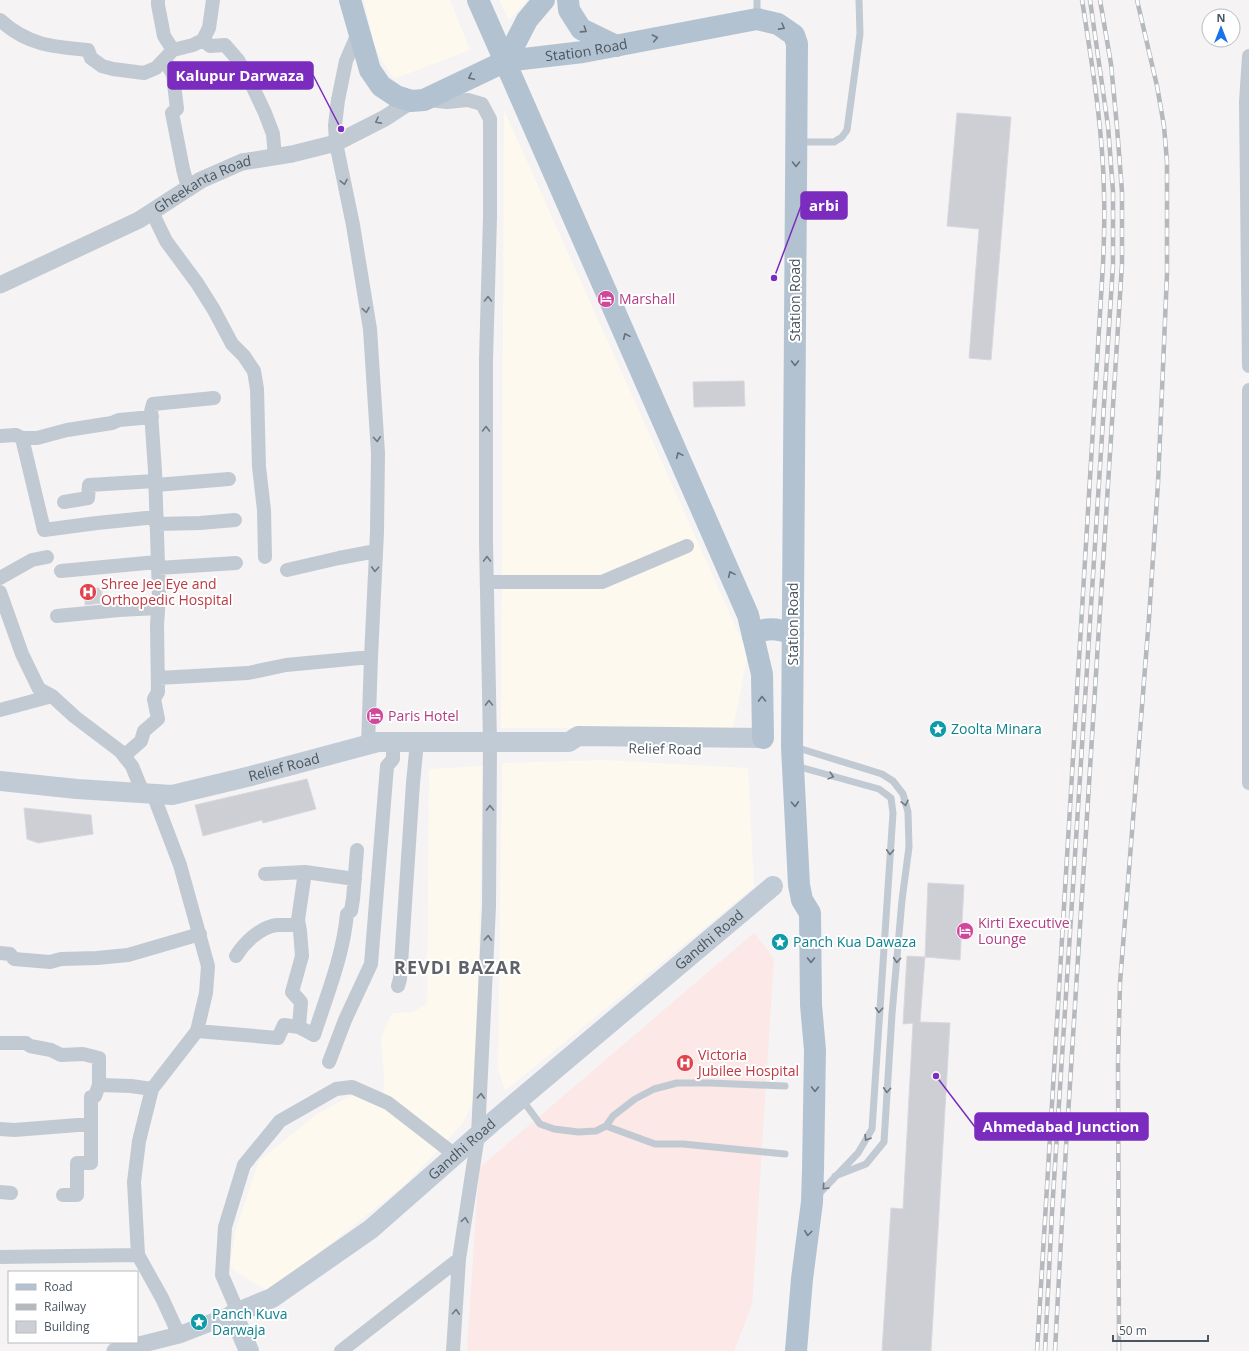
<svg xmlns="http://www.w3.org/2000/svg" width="1249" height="1351" font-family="'Open Sans',sans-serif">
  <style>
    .commercial { fill: #fdf9ef }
    .medical { fill: #fce8e6 }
    .building { fill: #cdcfd5; stroke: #d7d9de }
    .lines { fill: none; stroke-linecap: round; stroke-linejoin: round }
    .service { stroke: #c1cad2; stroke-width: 7 }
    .minor { stroke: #c1cad2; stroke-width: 14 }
    .tertiary { stroke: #c1cad2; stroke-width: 17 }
    .secondary { stroke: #c1cbd6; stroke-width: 20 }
    .primary { stroke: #b3c2d1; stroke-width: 22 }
    .rail-casing { stroke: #b5b8bd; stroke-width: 4.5 }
    .rail { stroke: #fff; stroke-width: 3; stroke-dasharray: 9; stroke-linecap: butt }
    .oneway { stroke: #64717d }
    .oneway2 { stroke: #6e7983 }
    .labels { text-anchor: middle; stroke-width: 4; stroke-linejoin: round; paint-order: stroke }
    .street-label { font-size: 14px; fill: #4a5661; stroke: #fff }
    .hotel-label { font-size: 14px; fill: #b23c85; stroke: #fff; text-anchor: start }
    .health-label { font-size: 14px; fill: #be3a42; stroke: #fff; text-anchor: start }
    .culture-label { font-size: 14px; fill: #0d838f; stroke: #fff; text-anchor: start }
    .district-label { font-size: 18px; font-weight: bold; letter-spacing: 1px; fill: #5f6368; stroke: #fff }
    .leader { fill: none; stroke: #7b2cbf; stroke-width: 1.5 }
    .callout-dot { fill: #7b2cbf; stroke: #fff; stroke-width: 1.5 }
    .callout { fill: #7b2cbf; stroke: #7b2cbf; stroke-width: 1.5 }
    .callout-label { font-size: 15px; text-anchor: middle; font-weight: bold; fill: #fff }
  </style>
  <rect width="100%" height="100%" fill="#f5f3f3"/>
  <path class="commercial" d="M364 0H450L470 50 394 79 380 57 373 40Z
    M499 0H527L509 20Z
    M504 110 748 654 733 728H501Z
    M605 760 748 768 754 887 505 1091 498 1068 502 763Z
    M483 766 476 1081 472 1105 462 1124 406 1184 269 1292 238 1273 230 1266 235 1232 259 1161 317 1114 362 1090 383 1104 384 1076 381 1038 392 1013 412 1012 427 1004 429 769Z"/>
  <path class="medical" d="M754 933 774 958 752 1304 734 1351H467L479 1168Z"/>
  <path class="building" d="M957 113 1011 117 991 360 969 358 979 229 947 226Z
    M744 381 745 406 694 407 693 382Z
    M85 588H102V603L85 605Z
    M307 779 316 809 263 823 262 820 203 836 195 805Z
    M24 808 91 815 93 834 38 843 27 839Z
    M928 883 964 885 960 960 925 957Z
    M907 956 925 957 920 1022 950 1023 931 1351H882L891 1208 903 1209 913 1023 903 1024Z"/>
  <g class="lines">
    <path class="service" d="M757 17V0
      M799 142H834L842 137 847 130 860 34 859 0
      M795 747 882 774 893 781 903 794 908 812 909 847 902 900 892 1014 884 1142 866 1164 835 1176
      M796 766 879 789 891 798 893 813 872 1129 858 1153 817 1196
      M521 1098 540 1124 554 1129 578 1132 596 1131 606 1126 613 1116 635 1099 654 1089 677 1083H710L785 1086
      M606 1126 655 1144H683L785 1154"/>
    <path class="minor" d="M158 0V5L164 36 173 50
      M0 20C27 45 53 47 88 50L91 58 102 66 113 69 144 73 156 68 173 50 193 45 203 40 209 28 213 0
      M359 31 346 61 338 100 335 125 336 143 353 225 370 329 378 453 377 532 371 657 368 745
      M203 40 210 46 225 45 238 60 250 81 265 113 273 134 275 157
      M1249 56 1246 102 1249 366
      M165 60 173 75 177 109 172 113 183 169 188 188
      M428 100 447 102 468 100 482 104 490 119V217L486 360V542L490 742 489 907 478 1135 459 1259 453 1351
      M152 212 166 241 197 283 214 310 232 344 244 356 254 371 257 389 259 467 264 510 265 557
      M1249 390V783
      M0 436 16 435 22 438H37L67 430 112 423 119 420 152 417
      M22 438 44 530 97 523 156 517
      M156 485 229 479
      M64 502 88 498 89 485 155 481
      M156 524 200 523 235 520
      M158 568 236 563
      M287 570 339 558 376 551
      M61 571 157 562
      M0 578 32 560 47 557
      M487 582H602L687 546
      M0 592 22 654 39 689 52 696 75 717 120 751 132 766 143 793
      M57 616 119 610 158 608
      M158 678 248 673 286 665 371 657
      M0 710 52 696
      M124 756 141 741 144 731 158 719 154 699 158 692 157 625 159 596 155 471 151 412 153 404 214 398
      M153 794 180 865 208 966 206 993 197 1031 152 1089 139 1141 134 1182 138 1255 162 1298 179 1335
      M305 872 355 879
      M265 874 305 872 298 920 300 931 302 956 292 992 301 1002 299 1027
      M0 953 10 954 14 959 50 962 61 959 97 958 128 955 200 934
      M236 956C244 943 260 927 277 925 284 925 291 925 299 925
      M398 986 400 979 413 783 417 742
      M197 1031 278 1038 284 1025 299 1027 314 1035C327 995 343 956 347 914L351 911 353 899 357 850
      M0 1043H26L30 1046 51 1050 61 1055 83 1054 99 1058V1085L131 1086 152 1089
      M329 1062 345 1020 371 964 387 766 393 759V742
      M0 1129 14 1130 91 1124
      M0 1192 11 1193
      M63 1195H77V1163H91V1097L95 1096 99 1085
      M0 1257 138 1255
      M238 1312 222 1275 225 1227 244 1165 280 1121 336 1089 352 1087 388 1103 455 1155
      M341 1351 459 1259"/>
    <g class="tertiary">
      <path id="s1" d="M0 285 139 220 201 180 242 162 292 154 336 143 385 118 411 101"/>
      <path d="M115 1351 179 1335 233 1314"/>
    </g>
    <g class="secondary">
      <path id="s2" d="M0 781 77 789 172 795 251 776 378 742H569L578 736 763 738"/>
      <path id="s3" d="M249 1351 233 1314 272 1298 371 1229 495 1120 773 886"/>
    </g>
    <g class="primary">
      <path id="s4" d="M350 0 370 70 381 86 396 96 411 101 424 100 506 61 583 52 757 19 778 24 794 35 797 44 792 747 799 885 802 900 810 913 811 1005 815 1050 813 1170 812 1202 802 1279 796 1351"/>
      <path d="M478 0 748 615 762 674 763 738"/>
      <path d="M568 0 569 10 581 29 616 46"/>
      <path d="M506 61 527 20 544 0"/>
      <path d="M753 636C764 625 780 629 793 634"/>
    </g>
    <defs>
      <path id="rail" d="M1037 1351 1103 264C1104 240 1105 217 1104 194 1103 129 1092 64 1082 0
        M1045 1351 1052 1212 1113 265V191L1108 126 1090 0
        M1055 1351 1066 1147 1122 264V192L1117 127 1111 64 1100 0
        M1119 1351 1118 1061 1120 983 1149 618 1158 483 1167 274V162L1164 126 1157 86 1137 0"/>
    </defs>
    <use href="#rail" class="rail-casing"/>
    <use href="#rail" class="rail"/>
  </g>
  <defs><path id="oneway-chevron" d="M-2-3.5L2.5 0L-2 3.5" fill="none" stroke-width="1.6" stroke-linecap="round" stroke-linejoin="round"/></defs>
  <g class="oneway">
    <use href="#oneway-chevron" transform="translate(782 27) rotate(29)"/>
    <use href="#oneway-chevron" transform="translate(584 30) rotate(33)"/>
    <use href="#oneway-chevron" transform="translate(655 38) rotate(-11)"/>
    <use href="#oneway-chevron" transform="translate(471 77) rotate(155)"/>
    <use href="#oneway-chevron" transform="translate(796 164) rotate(90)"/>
    <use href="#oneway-chevron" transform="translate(626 336) rotate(-114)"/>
    <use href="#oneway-chevron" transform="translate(795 363) rotate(90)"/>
    <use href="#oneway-chevron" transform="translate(679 455) rotate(-114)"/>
    <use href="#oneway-chevron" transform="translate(731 574) rotate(-114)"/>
    <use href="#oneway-chevron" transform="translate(762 699) rotate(-91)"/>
    <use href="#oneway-chevron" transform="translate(795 804) rotate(87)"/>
    <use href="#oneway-chevron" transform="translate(811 960) rotate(90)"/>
    <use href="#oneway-chevron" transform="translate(815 1089) rotate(91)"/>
    <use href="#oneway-chevron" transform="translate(808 1233) rotate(97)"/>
  </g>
  <g class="oneway2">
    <use href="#oneway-chevron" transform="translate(378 121) rotate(152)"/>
    <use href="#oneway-chevron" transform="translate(344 182) rotate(78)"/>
    <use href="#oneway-chevron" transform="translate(488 299) rotate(-89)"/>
    <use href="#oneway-chevron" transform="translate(366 310) rotate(81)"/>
    <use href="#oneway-chevron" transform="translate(486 429) rotate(-90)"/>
    <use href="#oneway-chevron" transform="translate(377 439) rotate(86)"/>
    <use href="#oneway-chevron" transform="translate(487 559) rotate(-91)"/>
    <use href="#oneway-chevron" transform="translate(375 569) rotate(93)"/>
    <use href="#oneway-chevron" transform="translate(489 703) rotate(-91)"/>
    <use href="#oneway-chevron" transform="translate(831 776) rotate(15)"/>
    <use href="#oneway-chevron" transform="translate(905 803) rotate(76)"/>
    <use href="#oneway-chevron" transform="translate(490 808) rotate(-90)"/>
    <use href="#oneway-chevron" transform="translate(890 852) rotate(93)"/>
    <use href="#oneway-chevron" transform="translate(488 938) rotate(-87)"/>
    <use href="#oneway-chevron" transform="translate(897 960) rotate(95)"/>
    <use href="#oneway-chevron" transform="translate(879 1010) rotate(93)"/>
    <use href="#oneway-chevron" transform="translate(887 1090) rotate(94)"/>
    <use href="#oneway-chevron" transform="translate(481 1096) rotate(-87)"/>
    <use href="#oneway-chevron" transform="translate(867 1138) rotate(122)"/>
    <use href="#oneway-chevron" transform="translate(825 1187) rotate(133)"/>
    <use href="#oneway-chevron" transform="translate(465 1220) rotate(-81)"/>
    <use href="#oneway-chevron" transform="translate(456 1312) rotate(-86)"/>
  </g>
  <defs>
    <symbol id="hotel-disc" viewBox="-11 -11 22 22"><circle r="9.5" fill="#d1479c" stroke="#fff"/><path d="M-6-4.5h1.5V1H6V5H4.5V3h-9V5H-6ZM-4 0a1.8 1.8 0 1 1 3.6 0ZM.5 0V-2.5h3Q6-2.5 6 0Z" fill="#fff"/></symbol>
    <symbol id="hospital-disc" viewBox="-11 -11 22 22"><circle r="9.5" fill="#e0444e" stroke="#fff"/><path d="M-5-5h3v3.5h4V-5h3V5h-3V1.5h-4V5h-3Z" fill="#fff"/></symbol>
    <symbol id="sight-disc" viewBox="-11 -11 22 22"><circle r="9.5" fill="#0f9aa8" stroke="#fff"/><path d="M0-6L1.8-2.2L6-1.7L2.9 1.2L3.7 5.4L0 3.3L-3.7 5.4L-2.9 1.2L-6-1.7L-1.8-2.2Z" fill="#fff"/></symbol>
  </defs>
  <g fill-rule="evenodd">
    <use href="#hotel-disc" x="596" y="289" width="20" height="20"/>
    <use href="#hospital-disc" x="78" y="582" width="20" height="20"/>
    <use href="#hotel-disc" x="365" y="706" width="20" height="20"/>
    <use href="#sight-disc" x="928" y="719" width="20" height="20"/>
    <use href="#hotel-disc" x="955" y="921" width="20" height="20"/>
    <use href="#sight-disc" x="770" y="932" width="20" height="20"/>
    <use href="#hospital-disc" x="675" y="1053" width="20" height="20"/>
    <use href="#sight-disc" x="189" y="1312" width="20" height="20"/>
  </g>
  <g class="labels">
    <g class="street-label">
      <text dy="5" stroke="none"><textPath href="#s4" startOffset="311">Station Road</textPath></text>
      <text dy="5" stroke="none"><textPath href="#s1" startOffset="227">Gheekanta Road</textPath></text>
      <text transform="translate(795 300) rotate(-90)" y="5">Station Road</text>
      <text transform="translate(793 624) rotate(-90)" y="5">Station Road</text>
      <text transform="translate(665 749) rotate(1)" y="5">Relief Road</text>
      <text dy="5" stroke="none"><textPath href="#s2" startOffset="288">Relief Road</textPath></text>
      <text dy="5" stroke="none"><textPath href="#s3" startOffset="648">Gandhi Road</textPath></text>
      <text dy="5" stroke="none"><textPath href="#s3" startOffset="324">Gandhi Road</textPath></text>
    </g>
    <g class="hotel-label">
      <text x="619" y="304">Marshall</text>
      <text x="388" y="721">Paris Hotel</text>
      <text x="978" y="928">Kirti Executive<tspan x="978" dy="16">Lounge</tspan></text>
    </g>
    <g class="health-label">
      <text x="101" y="589">Shree Jee Eye and<tspan x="101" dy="16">Orthopedic Hospital</tspan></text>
      <text x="698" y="1060">Victoria<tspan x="698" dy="16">Jubilee Hospital</tspan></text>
    </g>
    <g class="culture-label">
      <text x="951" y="734">Zoolta Minara</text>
      <text x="793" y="947">Panch Kua Dawaza</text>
      <text x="212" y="1319">Panch Kuva<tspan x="212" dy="16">Darwaja</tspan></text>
    </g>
    <g class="district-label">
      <text x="458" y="974">REVDI BAZAR</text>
    </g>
  </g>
  <path class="leader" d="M341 129L313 75M774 278L801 206M936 1076L975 1127"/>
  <g class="callout-dot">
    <circle cx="341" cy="129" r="4"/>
    <circle cx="774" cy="278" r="4"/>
    <circle cx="936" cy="1076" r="4"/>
  </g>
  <g class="callout">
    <rect x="168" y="62" width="145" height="27" rx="4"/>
    <rect x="801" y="192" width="46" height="27" rx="4"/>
    <rect x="975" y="1113" width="173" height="27" rx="4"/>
  </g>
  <g class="callout-label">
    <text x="240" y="81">Kalupur Darwaza</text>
    <text x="824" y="211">arbi</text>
    <text x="1061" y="1132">Ahmedabad Junction</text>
  </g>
  <rect x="8" y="1271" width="130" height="72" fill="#ffffff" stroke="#b7bbc0"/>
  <rect x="16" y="1284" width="20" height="6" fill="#b3c2d1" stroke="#b7bbc0"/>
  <text x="44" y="1291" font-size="12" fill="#4a5661">Road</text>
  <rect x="16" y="1304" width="20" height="6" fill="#b5b8bd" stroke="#b7bbc0"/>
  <text x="44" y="1311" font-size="12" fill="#4a5661">Railway</text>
  <rect x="16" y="1321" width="20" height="12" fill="#cdcfd5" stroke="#b7bbc0"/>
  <text x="44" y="1331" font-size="12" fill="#4a5661">Building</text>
  <g transform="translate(1221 28)"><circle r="19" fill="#ffffff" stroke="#b7bbc0"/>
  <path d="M0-3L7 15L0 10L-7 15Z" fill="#1a73e8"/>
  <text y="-6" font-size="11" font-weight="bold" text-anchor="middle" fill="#4a5661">N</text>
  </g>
  <path d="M1113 1335v6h95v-6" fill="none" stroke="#4a5661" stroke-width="2"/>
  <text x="1119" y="1335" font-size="12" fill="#4a5661" stroke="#ffffff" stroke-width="3" paint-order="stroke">50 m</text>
</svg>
